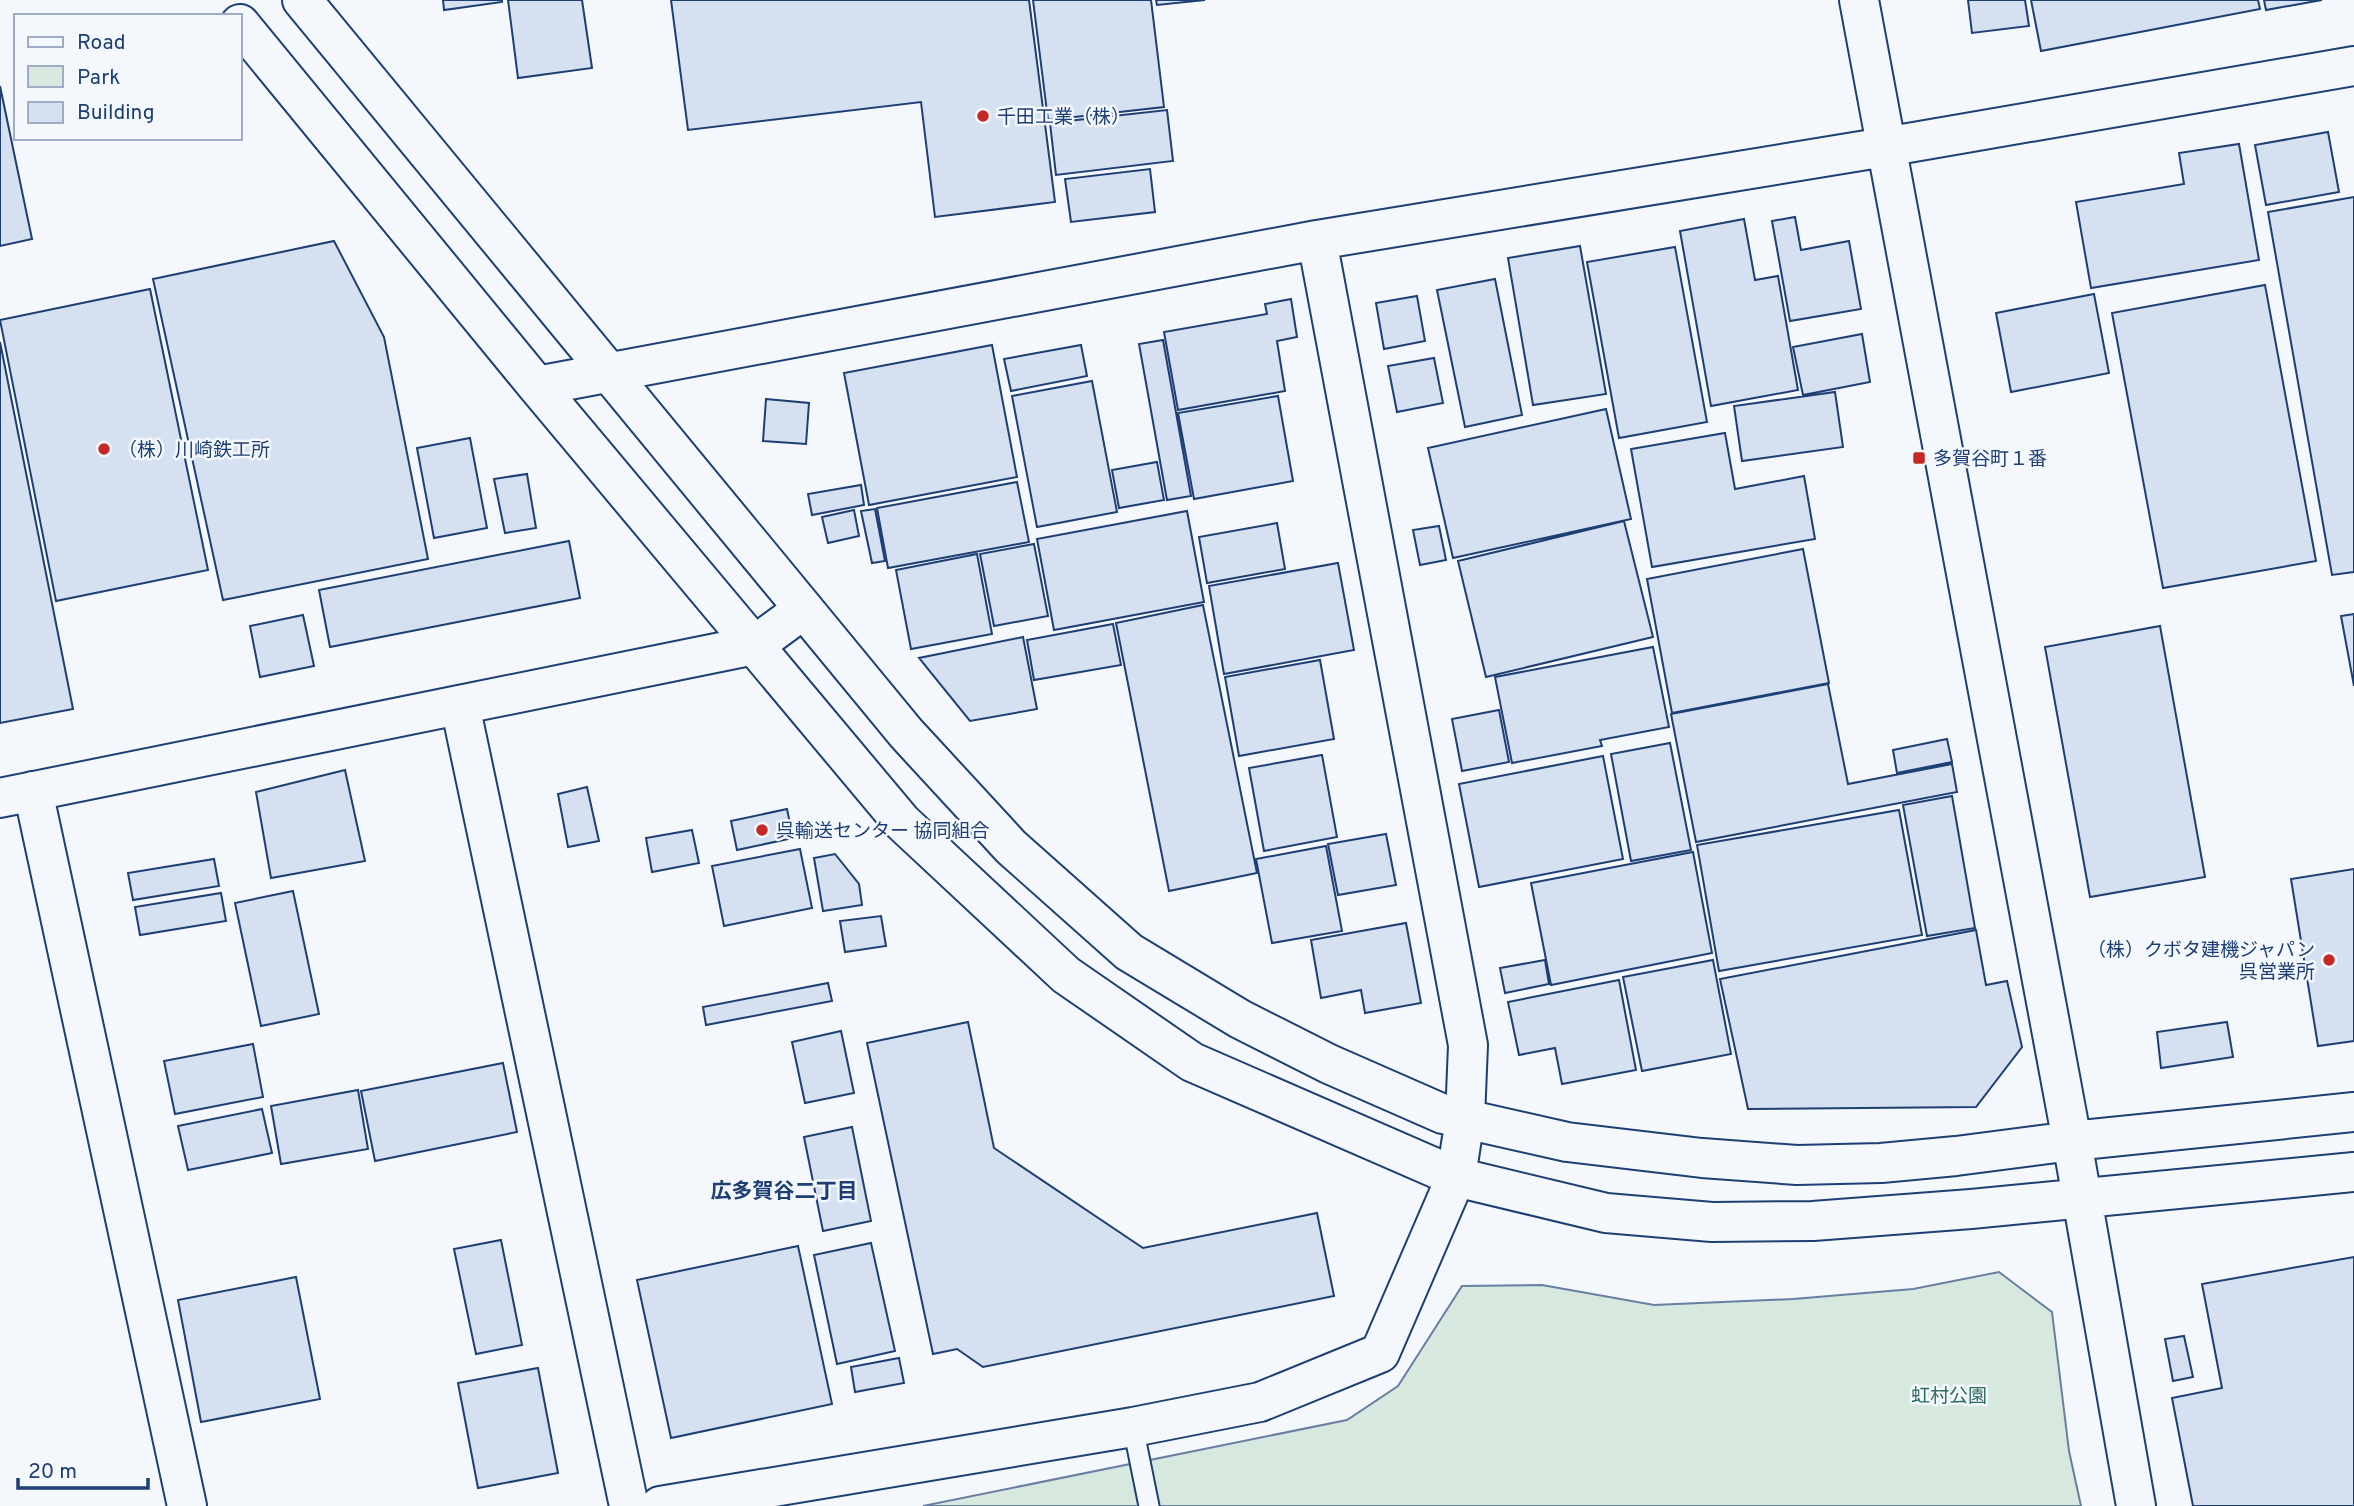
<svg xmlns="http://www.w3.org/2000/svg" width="2354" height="1506" font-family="Overpass,'Noto Sans JP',sans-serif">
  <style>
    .green { fill: #d7e8df; stroke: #687fa3; stroke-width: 2 }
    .building { fill: #d5e0f0; stroke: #1d3f73; stroke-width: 2 }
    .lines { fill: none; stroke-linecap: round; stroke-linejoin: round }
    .lane-casing { stroke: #1d3f73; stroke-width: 23 }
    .street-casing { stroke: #1d3f73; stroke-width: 42 }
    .secondary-casing { stroke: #1d3f73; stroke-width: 42 }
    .lane { stroke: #f4f7fb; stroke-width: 19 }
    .street { stroke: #f4f7fb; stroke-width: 38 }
    .secondary { stroke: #f4f7fb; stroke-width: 38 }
    .poi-dot { fill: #c62828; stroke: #f4f7fb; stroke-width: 2.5 }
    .labels { text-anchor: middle; stroke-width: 5; stroke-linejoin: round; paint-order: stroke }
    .poi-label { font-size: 19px; fill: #1d3f73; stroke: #f4f7fb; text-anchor: start }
    .park-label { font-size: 19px; fill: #2c6c60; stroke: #f4f7fb }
    .neighbourhood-label { font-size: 21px; font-weight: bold; fill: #1d3f73; stroke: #f4f7fb }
  </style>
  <rect width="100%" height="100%" fill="#f4f7fb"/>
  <path class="green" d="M1999 1272 2052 1312 2069 1451 2081 1506H923L1347 1420 1398 1386 1462 1286 1542 1285 1654 1305 1793 1299 1913 1289Z"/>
  <path class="building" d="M443 0H502V2L444 10Z
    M508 0H582L592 68 518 78Z
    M671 0H1029L1055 202 935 217 921 102 688 130Z
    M1033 0H1151L1164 107 1048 120Z
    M1156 0H1205L1157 5Z
    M1968 0H2025L2029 26 1972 33Z
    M2031 0H2258L2260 9 2041 51Z
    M2264 0H2322L2266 10Z
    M0 86 32 239 0 246Z
    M1167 110 1173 161 1056 175 1050 123Z
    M2328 132 2339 192 2266 205 2255 145Z
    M2239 144 2259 260 2091 288 2076 202 2184 184 2179 153Z
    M1150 169 1155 212 1071 222 1065 179Z
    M2354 197V572L2332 575 2268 212Z
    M1795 217 1801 250 1849 241 1861 309 1790 321 1772 221Z
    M1744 219 1755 280 1778 276 1798 390 1711 406 1680 231Z
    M334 241 384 337 428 559 223 600 153 279Z
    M1580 246 1606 394 1533 405 1508 258Z
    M1675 247 1707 422 1619 438 1587 262Z
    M1495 279 1522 415 1465 427 1437 290Z
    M2265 285 2316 561 2163 588 2112 313Z
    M150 289 208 570 56 601 0 320Z
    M2094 294 2109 373 2011 392 1996 313Z
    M1417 296 1425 341 1384 349 1376 303Z
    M1291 299 1297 337 1277 341 1285 391 1178 410 1164 332 1267 314 1265 304Z
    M1862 334 1870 382 1803 395 1793 347Z
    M1163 340 1191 496 1167 500 1139 344Z
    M0 342 73 709 0 723Z
    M992 345 1017 477 869 505 844 373Z
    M1081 345 1087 376 1011 391 1004 359Z
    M1434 358 1443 403 1397 412 1388 366Z
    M1092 381 1117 512 1037 527 1012 396Z
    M1835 392 1843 447 1742 461 1734 406Z
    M1278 396 1293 481 1194 499 1178 413Z
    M766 399 809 403 806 444 763 441Z
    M1606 409 1631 519 1453 558 1428 448Z
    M1725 433 1735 489 1804 476 1815 539 1652 567 1631 449Z
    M470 438 487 528 434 538 417 448Z
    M1157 462 1164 500 1119 508 1112 470Z
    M527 474 536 528 505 533 494 479Z
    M1017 482 1029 542 888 568 877 508Z
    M861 485 864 505 812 515 808 494Z
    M875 509 885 561 872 563 861 511Z
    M854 510 859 536 828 543 822 517Z
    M1187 511 1204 602 1054 630 1037 539Z
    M1624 521 1653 637 1486 677 1458 561Z
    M1277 523 1285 569 1207 583 1199 537Z
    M1439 526 1446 560 1420 565 1413 530Z
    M569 541 580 598 330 647 319 590Z
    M1034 544 1048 616 994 626 980 554Z
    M1803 549 1829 683 1672 713 1647 579Z
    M977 554 992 634 911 649 896 570Z
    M1338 563 1354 650 1224 674 1209 586Z
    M1203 605 1257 873 1169 891 1116 623Z
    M2354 614V686L2341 616Z
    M303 615 314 666 260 677 250 626Z
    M1113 624 1121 665 1034 680 1027 640Z
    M2160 626 2205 877 2090 897 2045 647Z
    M1023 637 1037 709 970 721 919 658Z
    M1653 647 1669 727 1600 740 1602 746 1512 763 1495 677Z
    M1320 660 1334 739 1239 756 1225 677Z
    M1828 684 1848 784 1952 764 1957 792 1696 842 1671 714Z
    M1499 710 1509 762 1462 771 1452 719Z
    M1947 739 1952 762 1897 773 1893 750Z
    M1670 743 1691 850 1631 861 1611 754Z
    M1322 755 1337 837 1264 851 1249 768Z
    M1603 756 1623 859 1479 887 1459 784Z
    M345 770 365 861 271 878 256 792Z
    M587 787 599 841 568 847 558 794Z
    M1952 796 1975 928 1927 936 1903 805Z
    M787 809 793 838 737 850 731 821Z
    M1899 810 1922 935 1719 971 1697 845Z
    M692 830 699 863 652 872 646 838Z
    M1386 834 1396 885 1338 895 1328 844Z
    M1326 846 1342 931 1272 943 1256 859Z
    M800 849 812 908 724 926 712 866Z
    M1693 852 1712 953 1551 985 1531 883Z
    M835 854 859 884 862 905 823 911 814 858Z
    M214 859 219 886 133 900 128 873Z
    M2354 869V1041L2318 1046 2291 879Z
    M293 891 319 1014 261 1026 235 903Z
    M221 893 226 921 140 935 135 907Z
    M881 916 886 946 845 952 840 921Z
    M1406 923 1421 1003 1365 1013 1361 990 1321 998 1311 940Z
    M1976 930 1986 985 2007 981 2022 1047 1976 1107 1748 1109 1720 979Z
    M1545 960 1549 984 1505 993 1500 968Z
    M1713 960 1731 1054 1642 1071 1623 977Z
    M1619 980 1636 1070 1562 1084 1555 1048 1519 1055 1508 1002Z
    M828 983 832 1001 706 1025 703 1007Z
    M968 1022 994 1148 1143 1248 1317 1213 1334 1296 983 1367 957 1349 933 1354 867 1043Z
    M2227 1022 2233 1057 2161 1068 2157 1032Z
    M841 1031 854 1093 805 1103 792 1042Z
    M253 1044 263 1097 175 1114 164 1061Z
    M503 1063 517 1132 375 1161 361 1091Z
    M358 1090 368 1149 281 1164 271 1106Z
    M262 1109 272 1153 188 1170 178 1126Z
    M852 1127 871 1221 823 1231 804 1137Z
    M501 1240 522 1345 476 1354 454 1249Z
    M871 1243 895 1351 837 1364 814 1255Z
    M798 1246 832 1404 671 1438 637 1280Z
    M2354 1257V1506H2193L2172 1398 2222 1388 2202 1284Z
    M296 1277 320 1399 201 1422 178 1300Z
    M2184 1336 2193 1377 2173 1381 2165 1339Z
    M899 1358 904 1383 855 1392 851 1367Z
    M538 1368 558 1473 478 1488 458 1383Z"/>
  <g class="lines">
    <defs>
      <path id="lane" d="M1133 1427 1149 1506"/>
      <path id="street" d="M460 705 629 1506
        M33 791 187 1506
        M660 1506 1133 1427 1260 1402 1380 1353 1456 1177"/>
      <path id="secondary" d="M302 0 906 733 1011 847 1129 952 1240 1019 1329 1064 1443 1114 1567 1142 1702 1158 1797 1165 1881 1163 1956 1156 2072 1141 2354 1112
        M1859 0 2072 1141 2136 1506
        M240 24 537 386 902 822 1066 975 1192 1062 1456 1177 1606 1213 1712 1222 1813 1221 1971 1209 2354 1172
        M1317 240 1468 1045 1465 1118 1456 1177
        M537 386 1317 240 1885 147 2354 66
        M0 798 755 645 804 609"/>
    </defs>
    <use href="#lane" class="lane-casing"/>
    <use href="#street" class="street-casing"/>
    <use href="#secondary" class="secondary-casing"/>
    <use href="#lane" class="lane"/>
    <use href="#street" class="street"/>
    <use href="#secondary" class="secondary"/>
  </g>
  <g class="poi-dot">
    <circle cx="983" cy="116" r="7"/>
    <circle cx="104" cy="449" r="7"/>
    <rect x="1912" y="451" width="14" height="14" rx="3.5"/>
    <circle cx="762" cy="830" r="7"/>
    <circle cx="2329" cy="960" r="7"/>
  </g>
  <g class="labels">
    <g class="poi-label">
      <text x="997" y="123">千田工業（株）</text>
      <text x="118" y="456">（株）川崎鉄工所</text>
      <text x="1933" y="465">多賀谷町１番</text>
      <text x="776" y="837">呉輸送センター 協同組合</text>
      <text x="2315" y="956" text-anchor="end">（株）クボタ建機ジャパン<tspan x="2315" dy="22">呉営業所</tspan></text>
    </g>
    <g class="park-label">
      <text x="1949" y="1402">虹村公園</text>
    </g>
    <g class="neighbourhood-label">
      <text x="784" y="1198">広多賀谷二丁目</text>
    </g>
  </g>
  <rect x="14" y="14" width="228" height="126" fill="#f4f7fb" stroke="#9eadc5" stroke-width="2"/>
  <rect x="28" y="37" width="35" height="10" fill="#f4f7fb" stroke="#9eadc5" stroke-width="2"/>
  <text x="77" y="49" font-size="21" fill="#1d3f73">Road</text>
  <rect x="28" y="66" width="35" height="21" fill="#d7e8df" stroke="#9eadc5" stroke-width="2"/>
  <text x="77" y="84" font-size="21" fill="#1d3f73">Park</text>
  <rect x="28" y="102" width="35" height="21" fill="#d5e0f0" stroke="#9eadc5" stroke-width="2"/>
  <text x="77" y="119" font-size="21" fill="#1d3f73">Building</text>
  <path d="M18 1478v10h130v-10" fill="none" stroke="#1d3f73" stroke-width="3.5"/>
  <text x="28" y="1478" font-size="21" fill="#1d3f73" stroke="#f4f7fb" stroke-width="5" paint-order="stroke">20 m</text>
</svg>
